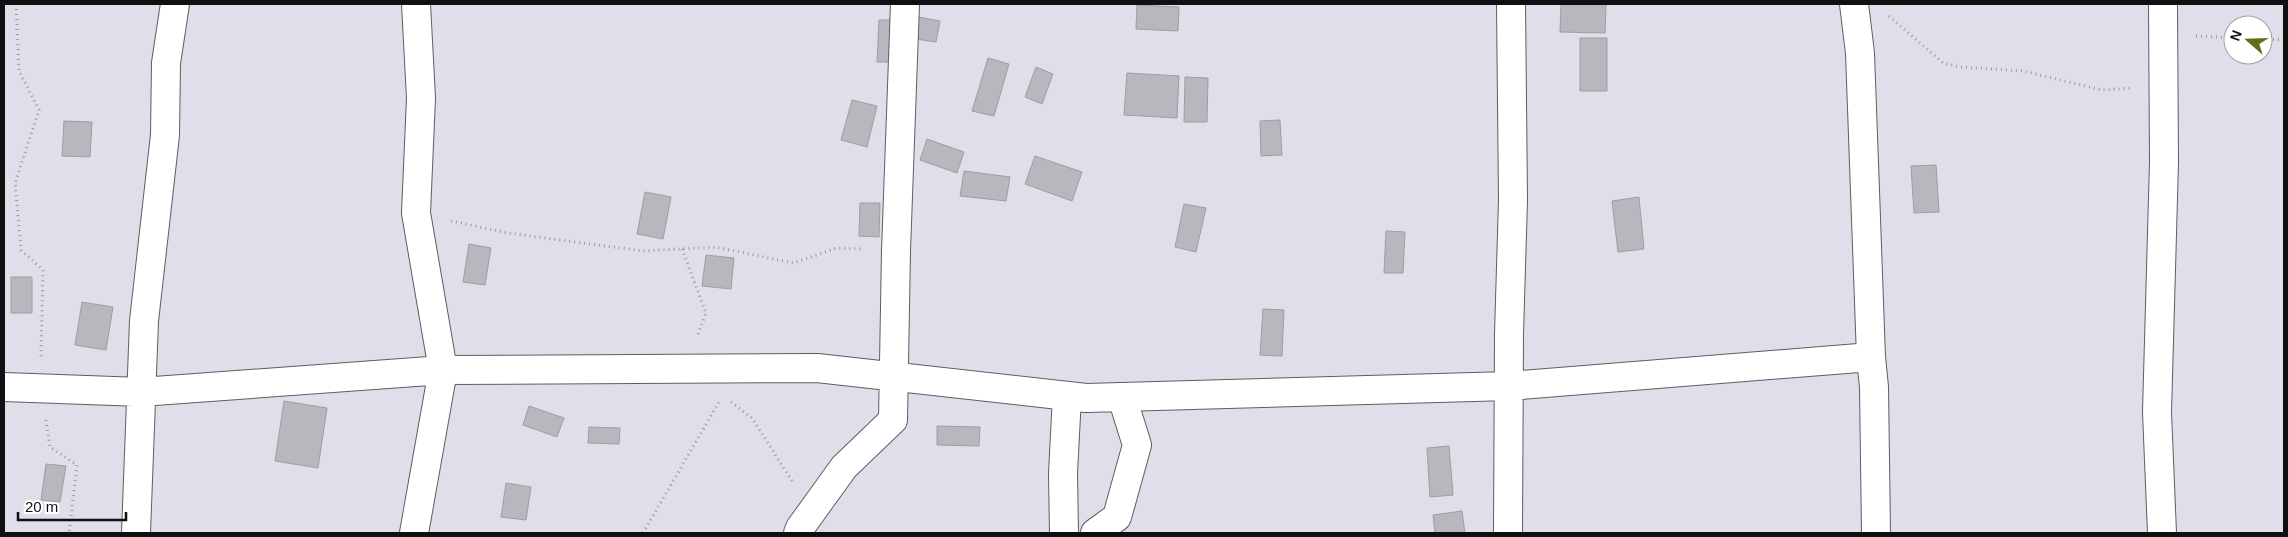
<svg xmlns="http://www.w3.org/2000/svg" width="2288" height="537" font-family="Helvetica,sans-serif">
  <style>
    .building { fill: #bab6be; stroke: #a09ca4 }
    .lines { fill: none; stroke-linecap: round; stroke-linejoin: round }
    .minor-casing { stroke: #5c5e65; stroke-width: 30 }
    .path { stroke: #999aa0; stroke-width: 3; stroke-dasharray: 1 4; stroke-linecap: butt }
    .minor { stroke: #fff; stroke-width: 28 }
  </style>
  <rect width="100%" height="100%" fill="#dedfe8"/>
  <path class="building" d="M1561 4H1606L1605 33 1560 32Z
    M1137 5 1179 7 1178 31 1136 29Z
    M913 16 940 21 936 42 909 38Z
    M879 20H894L892 62H877Z
    M1580 38H1607V91H1580Z
    M988 58 1009 64 994 116 972 111Z
    M1036 67 1053 74 1042 104 1025 97Z
    M1127 73 1179 76 1177 118 1124 115Z
    M1185 77 1208 78 1207 122H1184Z
    M852 100 877 106 867 147 841 140Z
    M1280 120 1282 155 1261 156 1260 121Z
    M64 121 92 122 90 157 62 156Z
    M927 139 964 152 957 173 920 160Z
    M1035 156 1082 172 1072 201 1025 184Z
    M1936 165 1939 212 1914 213 1911 166Z
    M964 171 1010 177 1006 201 960 196Z
    M645 192 671 197 663 239 637 234Z
    M1639 197 1644 249 1618 252 1612 201Z
    M860 203H880L879 237 859 236Z
    M1184 204 1206 208 1196 252 1175 247Z
    M1386 231 1405 232 1403 273H1384Z
    M469 244 491 248 485 285 463 282Z
    M706 255 734 258 731 289 702 286Z
    M11 277H32V313H11Z
    M82 302 113 307 106 350 75 345Z
    M1263 309 1284 310 1282 356 1260 355Z
    M284 401 327 408 318 468 275 461Z
    M529 406 564 418 557 437 523 425Z
    M937 426 980 427 979 446 937 445Z
    M589 427 620 428 619 444 588 443Z
    M1449 446 1453 495 1430 497 1427 448Z
    M46 464 66 466 60 502 41 500Z
    M506 483 531 487 526 520 501 517Z
    M1462 511 1465 533H1435L1433 515Z"/>
  <g class="lines">
    <defs>
      <path id="minor" d="M1854 4 1860 53 1871 357 1874 387 1876 533
        M4 387 141 392 443 370 817 368 1086 398 1509 386 1871 357
        M136 533 144 321 165 135 166 63 175 4
        M414 533 443 370 416 213 421 98 416 4
        M798 533 800 528 844 467 893 420 896 251 905 4
        M1064 533 1063 473 1067 396
        M1095 533 1117 517 1137 445 1122 397
        M1508 533 1509 334 1513 200 1511 4
        M2162 533 2157 412 2164 162 2163 4"/>
    </defs>
    <use href="#minor" class="minor-casing"/>
    <path class="path" d="M16 4 19 71 39 110 15 183 21 250 43 270 41 357
      M1889 16 1943 63 1960 67 2023 71 2102 90 2132 88
      M2196 36 2233 38
      M2263 39 2284 40
      M451 221 508 233 643 251 716 247 793 263 837 248 863 249
      M682 249 706 313 697 337
      M731 402 752 418 792 481
      M46 420 50 447 77 465 69 533
      M643 533 719 402"/>
    <use href="#minor" class="minor"/>
  </g>
  <rect width="2288" height="537" fill="none" stroke="#0f1012" stroke-width="10"/>
  <g transform="translate(2248 40) rotate(290)"><circle r="24" fill="#ffffff" stroke="#9f9fa0"/>
  <path d="M0-4L9 19L0 12L-9 19Z" fill="#5e701d"/>
  <text y="-8" font-size="14" font-weight="bold" text-anchor="middle" fill="#0f1012">N</text>
  </g>
  <path d="M18 512v8h108v-8" fill="none" stroke="#0f1012" stroke-width="2.5"/>
  <text x="25" y="512" font-size="15" fill="#0f1012" stroke="#ffffff" stroke-width="4" paint-order="stroke">20 m</text>
</svg>
